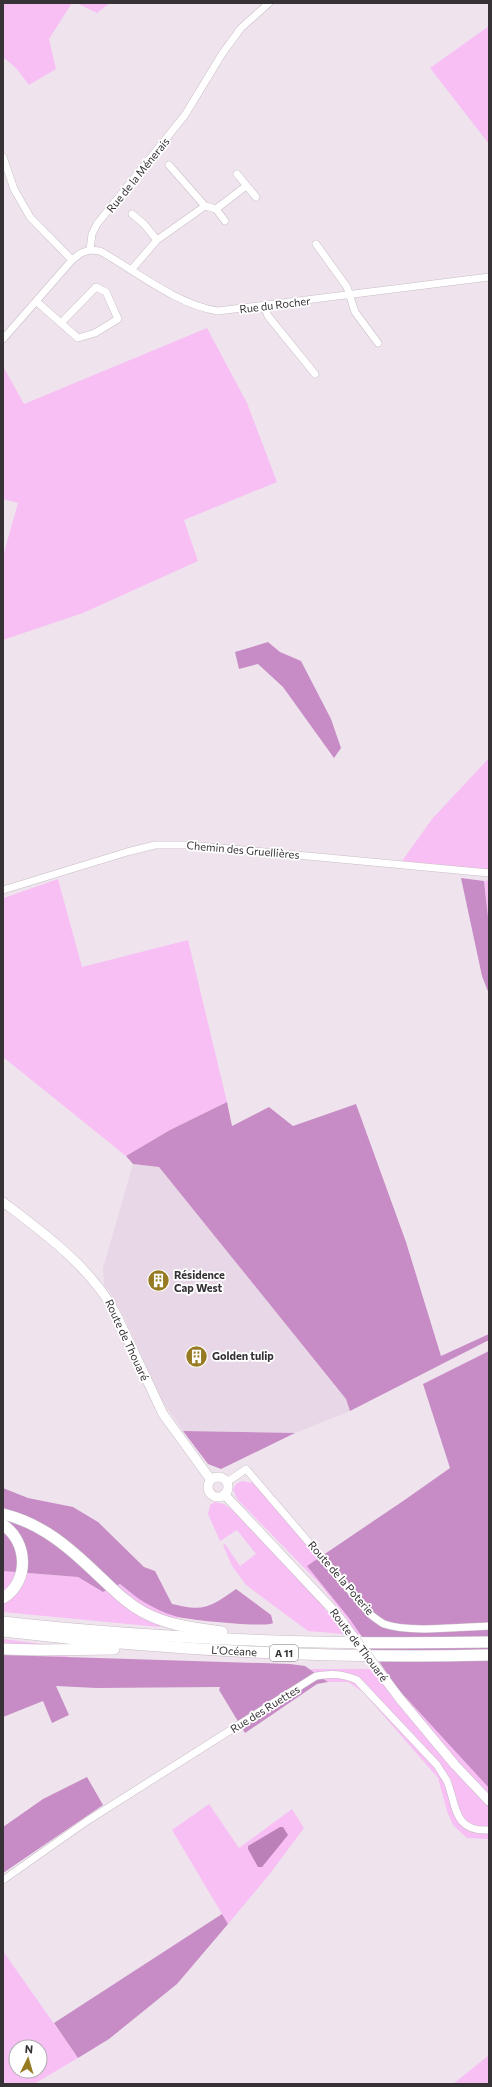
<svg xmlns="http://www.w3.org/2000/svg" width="492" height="2087" font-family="Commissioner,sans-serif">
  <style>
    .built { fill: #e8d7e7 }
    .green { fill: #f8bff5; fill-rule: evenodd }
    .forest { fill: #c78cc5 }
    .water { fill: #bb80b8 }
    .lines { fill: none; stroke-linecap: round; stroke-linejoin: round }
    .minor-casing { stroke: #c7bdc6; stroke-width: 8 }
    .major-casing { stroke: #c7bdc6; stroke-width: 10 }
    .highway-casing { stroke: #c7bdc6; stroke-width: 12 }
    .minor { stroke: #fff; stroke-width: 7 }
    .major { stroke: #fff; stroke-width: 9 }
    .highway { stroke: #fff; stroke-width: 11 }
    .major-bridge-casing { stroke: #c7bdc6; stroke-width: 10; stroke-linecap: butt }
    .major-bridge { stroke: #fff; stroke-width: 9 }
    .labels { text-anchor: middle; stroke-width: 3.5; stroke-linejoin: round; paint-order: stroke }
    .shield { fill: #fff; stroke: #727072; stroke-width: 1 }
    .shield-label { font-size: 10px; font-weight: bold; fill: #363236 }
    .street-label { font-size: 11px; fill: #363236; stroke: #fff }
    .poi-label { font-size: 11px; font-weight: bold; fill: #363236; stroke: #fff; text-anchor: start }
  </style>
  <rect width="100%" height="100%" fill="#efe4ee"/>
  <path class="built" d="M133 1164 159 1167 346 1399 350 1411 295 1433 183 1431 162 1401 125 1319 109 1291 104 1285 103 1268Z"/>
  <path class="green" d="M3 3H72L49 39 56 69 29 85 16 68 3 57Z
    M76 3H110L97 13Z
    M489 26V144L430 68Z
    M207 328 247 403 277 482 184 520 198 561 83 613 3 640V556L18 503 3 499V366L24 404Z
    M489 758V871L402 861 432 819Z
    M58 879 82 967 188 940 227 1102 170 1130 126 1156 3 1057 4 898Z
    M489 880V926L484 881Z
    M242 1481 253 1483 285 1519 405 1635 345 1634 308 1631 246 1585 232 1566 223 1545 225 1544 240 1566 256 1554 237 1530 220 1541 208 1514 210 1505 215 1502 224 1504 238 1514V1516L301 1580 333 1619 349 1621 319 1583 237 1499 233 1489 236 1484Z
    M3 1571 78 1577 103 1592 120 1584C138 1600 156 1609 179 1617L159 1627 3 1612Z
    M3 1639 49 1645 68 1657 3 1655Z
    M310 1669H384L398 1689 489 1788V1839L467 1838 453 1825 447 1811 438 1778 363 1692 348 1682H328Z
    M209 1804 239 1848 292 1809 304 1828 269 1875 228 1924 172 1830Z
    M3 1951 78 2058 34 2084H3ZM16 2047H40V2071H16Z
    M489 2055V2084H453Z"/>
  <path class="forest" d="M268 642 280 652 301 661 331 719 341 748 334 758 283 687 258 664 239 669 235 652Z
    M461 878 484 881 489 926V994L482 976Z
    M227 1102 232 1126 269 1107 293 1126 356 1104 406 1242 441 1356 489 1334V1340L350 1411 346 1399 159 1167 133 1164 126 1156 170 1130Z
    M489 1351V1788L398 1689 349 1618 307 1566 406 1499 450 1468 423 1384Z
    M183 1431 295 1433 221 1469 208 1464Z
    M3 1488 28 1498 73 1507 98 1522 144 1567 155 1571 172 1604C205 1612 210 1607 236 1589L271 1615 273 1623C265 1628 191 1620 178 1617 171 1615 162 1612 155 1608 142 1602 131 1593 120 1584L103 1592 78 1577 3 1571Z
    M3 1655 290 1664 305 1666 328 1682 317 1684 245 1733 219 1690 220 1687 96 1688 56 1686 69 1715 52 1723 43 1701 3 1717Z
    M87 1777 103 1805 3 1873V1827L43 1799Z
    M222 1914 228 1924 177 1984 109 2039 78 2058 54 2023Z"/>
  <path class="water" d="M280 1827H283L288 1835 262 1867H258L248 1849V1846Z"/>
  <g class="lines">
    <defs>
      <path id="minor" d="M3 157 14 189 30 217 72 260
        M169 165 205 206
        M237 174 256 197
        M216 209 225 221
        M132 214 144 224 157 240
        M316 244 347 287 355 312 378 343
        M90 250 100 251C136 271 177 305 218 311L489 277
        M132 269 157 240 205 206 216 209 246 186
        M37 302 78 338 95 333 118 319 106 292 96 287 61 323
        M264 306 268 316 315 374
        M3 339 72 260 81 253 90 250 92 234 97 224 185 115 222 54 241 28 269 3
        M3 890 127 852 155 845H189L489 873
        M227 1482 246 1469 371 1615C375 1618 380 1622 384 1624 409 1633 461 1627 489 1626
        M3 1880 87 1821 316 1676C332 1673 343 1674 357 1680L437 1765C440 1770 444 1776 447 1781 457 1806 453 1832 489 1830"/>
      <path id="major" d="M3 1202C45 1234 91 1267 116 1314L163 1414 211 1480
        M208 1487a10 10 0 1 1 20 0a10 10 0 1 1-20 0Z
        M224 1494 334 1611
        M400 1699 455 1765 489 1801"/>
      <g id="highway">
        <path d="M3 1514C42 1523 71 1549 99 1576 113 1589 126 1603 143 1612 169 1626 195 1628 222 1632"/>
        <path d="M3 1525C28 1541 30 1582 3 1598"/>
        <path d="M3 1622C164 1640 327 1645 489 1642"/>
        <path id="s1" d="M3 1631C164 1650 327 1659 489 1655"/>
        <path d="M3 1649 40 1650 114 1649"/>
      </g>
    </defs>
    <use href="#minor" class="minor-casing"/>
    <use href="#major" class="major-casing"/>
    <use href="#highway" class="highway-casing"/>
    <use href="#minor" class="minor"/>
    <use href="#major" class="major"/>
    <use href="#highway" class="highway"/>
    <defs>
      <path id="major-bridge" d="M334 1611 400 1699"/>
    </defs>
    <use href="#major-bridge" class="major-bridge-casing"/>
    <use href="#major-bridge" class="major-bridge"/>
  </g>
  <defs>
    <symbol id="building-disc" viewBox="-11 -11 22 22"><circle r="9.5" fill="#977b23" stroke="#fff"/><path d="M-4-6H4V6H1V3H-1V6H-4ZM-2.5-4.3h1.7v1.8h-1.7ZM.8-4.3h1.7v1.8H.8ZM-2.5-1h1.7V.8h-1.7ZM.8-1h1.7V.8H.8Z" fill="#fff"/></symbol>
  </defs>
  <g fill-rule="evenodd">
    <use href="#building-disc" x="146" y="1268" width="25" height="25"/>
    <use href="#building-disc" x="184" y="1344" width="25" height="25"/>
  </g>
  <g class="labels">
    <rect class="shield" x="270" y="1645" width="28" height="16" rx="3"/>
    <g class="shield-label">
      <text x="284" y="1657">A 11</text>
    </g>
    <g class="street-label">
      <text transform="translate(138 175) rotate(-51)" y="4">Rue de la Ménerais</text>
      <text transform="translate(275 305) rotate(-7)" y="4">Rue du Rocher</text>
      <text transform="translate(243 850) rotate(5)" y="4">Chemin des Gruellières</text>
      <text transform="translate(127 1340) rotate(65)" y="4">Route de Thouaré</text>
      <text transform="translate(341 1578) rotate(49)" y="4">Route de la Poterie</text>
      <text transform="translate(359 1645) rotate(53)" y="4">Route de Thouaré</text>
      <text dy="4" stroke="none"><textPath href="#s1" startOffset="232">L’Océane</textPath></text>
      <text transform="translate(265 1709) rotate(-32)" y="4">Rue des Ruettes</text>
    </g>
    <g class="poi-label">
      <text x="174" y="1279">Résidence<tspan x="174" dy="13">Cap West</tspan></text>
      <text x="212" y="1360">Golden tulip</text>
    </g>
  </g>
  <rect width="492" height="2087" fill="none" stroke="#363236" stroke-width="8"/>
  <g transform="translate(28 2059) rotate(5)"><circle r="19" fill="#ffffff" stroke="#afadaf"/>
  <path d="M0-3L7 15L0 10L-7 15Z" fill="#977b23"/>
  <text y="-6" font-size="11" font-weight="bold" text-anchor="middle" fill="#363236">N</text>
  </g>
</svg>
